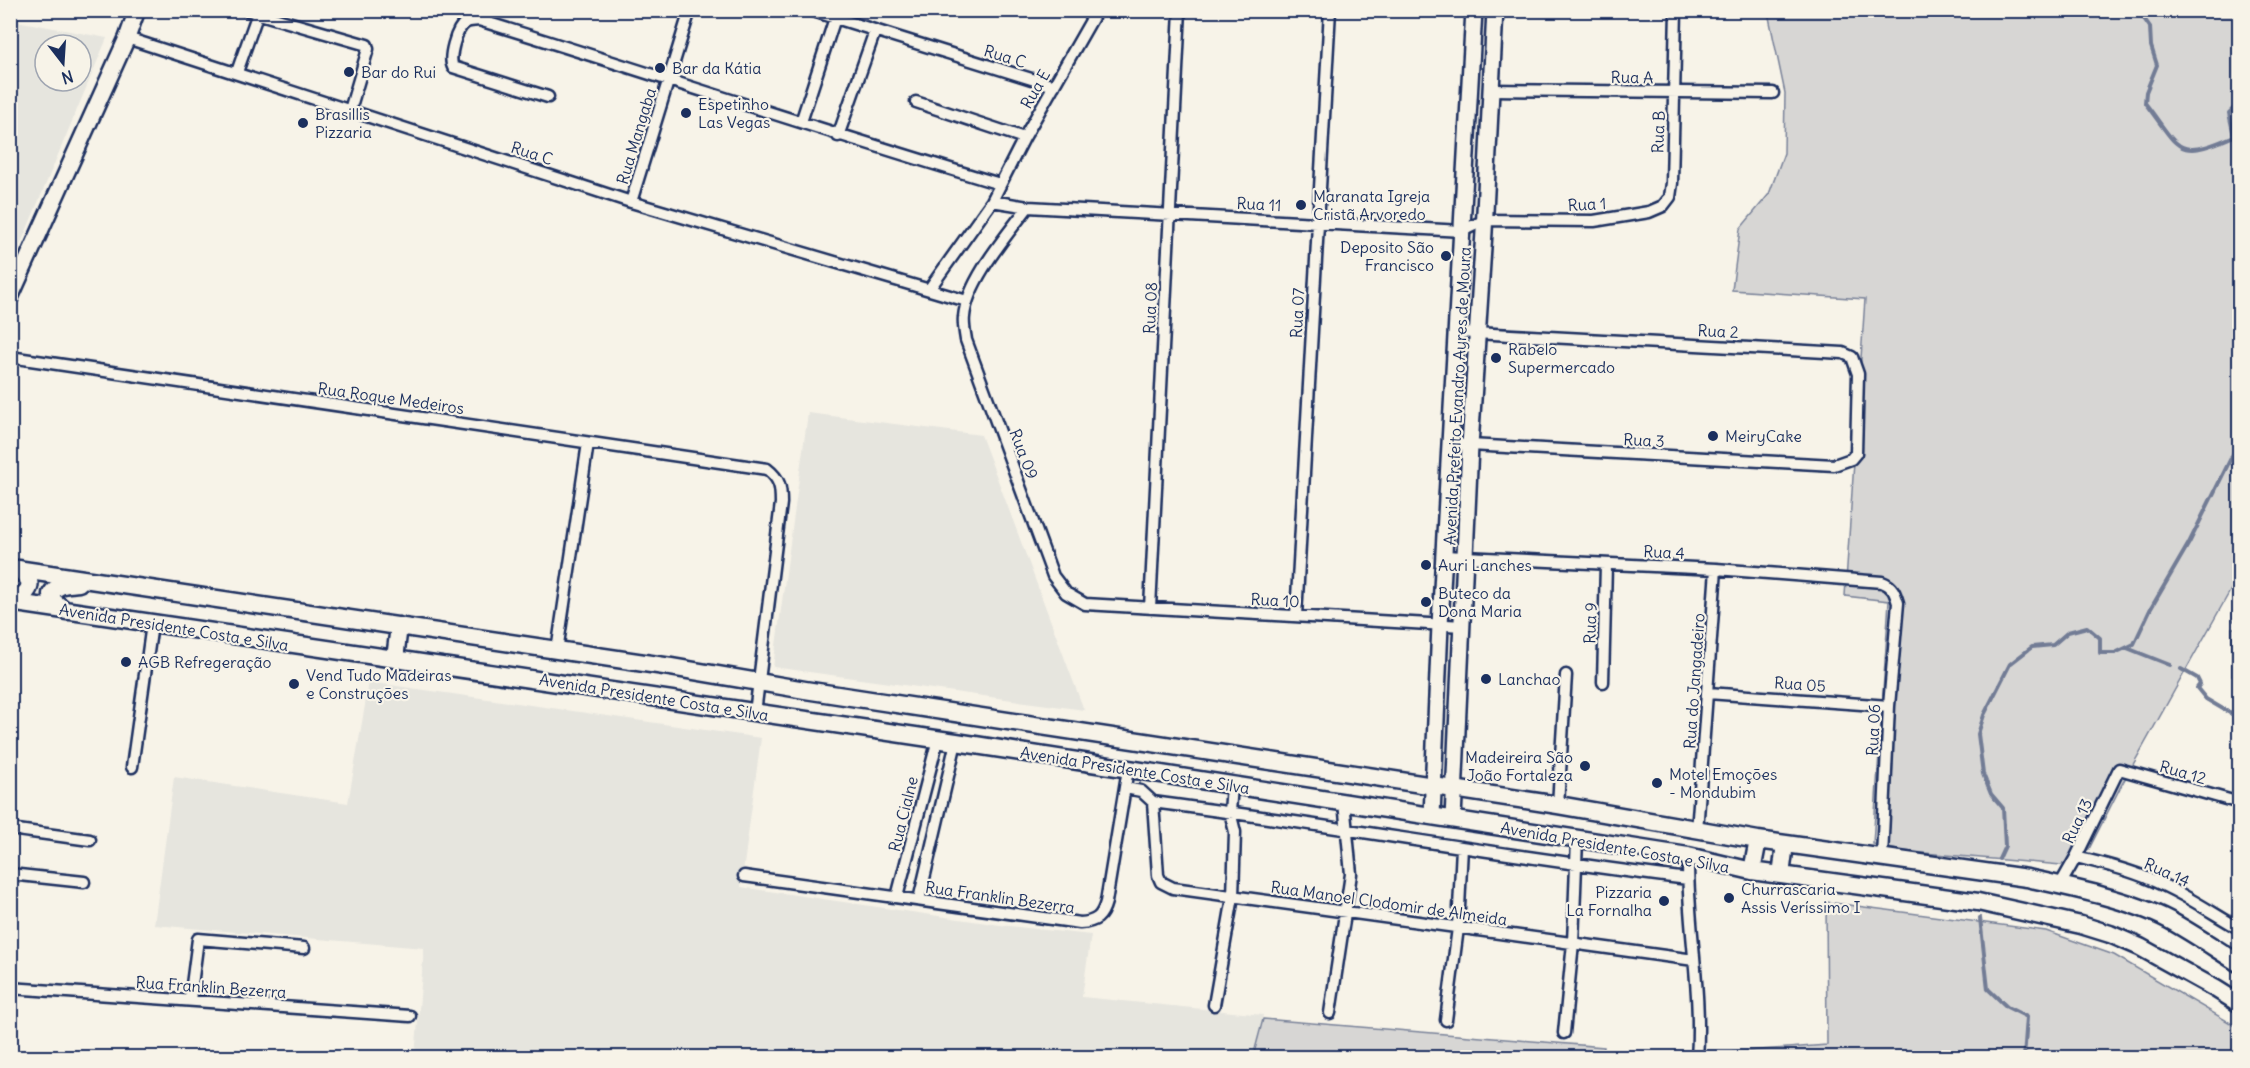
<svg xmlns="http://www.w3.org/2000/svg" width="2250" height="1068" font-family="Delius,sans-serif">
  <style>
    .built { fill: #e6e5de; fill-rule: evenodd }
    .green { fill: #d7d6d4; stroke: #798299; stroke-width: 1.5 }
    .lines { fill: none; stroke-linecap: round; stroke-linejoin: round }
    .stream { stroke: #727c95; stroke-width: 4 }
    .street-casing { stroke: #1b2f5e; stroke-width: 15 }
    .secondary-casing { stroke: #1b2f5e; stroke-width: 20 }
    .primary-casing { stroke: #1b2f5e; stroke-width: 21 }
    .street { stroke: #f7f3e8; stroke-width: 10 }
    .secondary { stroke: #f7f3e8; stroke-width: 15 }
    .primary { stroke: #f7f3e8; stroke-width: 16 }
    .poi-dot { fill: #1b2f5e; stroke: #f7f3e8; stroke-width: 2 }
    .labels { text-anchor: middle; stroke-width: 4.5; stroke-linejoin: round; paint-order: stroke }
    .street-label { font-size: 16px; fill: #1b2f5e; stroke: #f7f3e8 }
    .poi-label { font-size: 16px; fill: #1b2f5e; stroke: #f7f3e8; text-anchor: start }
  </style>
  <rect width="100%" height="100%" fill="#f7f3e8"/>
  <filter id="ink" filterUnits="userSpaceOnUse"><feTurbulence type="fractalNoise" baseFrequency=".0167" numOctaves="2"/><feDisplacementMap in="SourceGraphic" scale="12" xChannelSelector="R" yChannelSelector="G"/><feConvolveMatrix kernelMatrix="1 2 1 2 8 2 1 2 1" color-interpolation-filters="sRGB"/></filter>
  <g filter="url(#ink)">
    <path class="built" d="M11 20 107 38 11 267ZM45 45H81V81H45Z
      M808 413 981 435 1084 710 773 667Z
      M369 682 761 738 741 887 1000 925 1091 935 1082 997 1263 1015 1253 1058 415 1057 424 948 154 925 174 777 348 803Z"/>
    <path class="green" d="M1760 11H2239L2240 574 2235 582H2239V621H2233L2234 584 2121 786 2089 849 2061 865 1901 851 1873 844 1889 601 1845 596 1865 299 1732 290 1740 229 1769 194 1784 153 1785 93 1769 17Z
      M2232 628H2239V676H2232Z
      M1826 902 2046 931 2114 955 2239 1028V1057H1733V1052L1827 1045Z
      M1263 1019 1604 1047 1603 1058 1253 1057Z"/>
    <g class="lines">
      <path class="stream" d="M2138 10 2150 27 2151 46 2157 65 2146 92 2145 103C2180 148 2175 162 2234 136
        M2240 102 2229 113 2234 136 2240 147
        M2127 648 2170 665
        M2181 669 2197 678 2200 684 2197 688 2206 699 2240 719
        M1999 859 2005 846 2003 808 1991 794 1983 774 1978 734 1984 715 2010 664 2032 647 2053 645 2068 632 2087 627 2100 638V653H2115L2134 644 2150 610 2189 543 2240 440
        M1980 918 1988 989 2007 1007 2027 1017 2024 1058"/>
      <defs>
        <path id="street" d="M246 10 367 45 368 49 350 110
          M810 10 1054 86
          M127 38 631 202 967 301
          M237 72 259 10
          M1491 90 1773 93
          M548 97 453 67C448 58 456 29 465 23 469 20 475 21 479 20 653 74 826 132 1000 184
          M916 102 1024 138
          M801 122 835 18
          M838 136 875 31
          M992 201 1028 207 1462 231 1485 220 1594 221 1649 212 1663 206 1670 197 1672 183 1676 10
          M631 202 690 10
          M1028 207C1007 235 967 281 964 317 963 324 965 333 966 340L1053 576 1066 593 1085 604 1463 626
          M930 288 992 201 1024 138 1097 10
          M10 357 767 469C780 479 781 487 781 503L755 713
          M1452 444 1834 465 1851 459 1856 453 1858 374 1852 357 1843 353 1457 332
          M1444 556 1716 569 1882 582C1893 586 1895 593 1898 603L1889 706 1882 858
          M1150 608 1180 10
          M1296 616 1330 10
          M557 651 588 443
          M1603 682 1606 565
          M1708 693 1889 706
          M132 767 152 624
          M1125 788 1141 791 1153 802C1332 825 1509 857 1688 879
          M1153 802 1158 875 1161 882 1173 888 1694 960
          M1558 805 1566 675
          M10 829 90 840
          M1697 831 1716 569
          M1688 856C1687 923 1702 990 1697 1058
          M2076 857C2100 863 2124 868 2147 878 2180 891 2209 911 2240 929
          M10 874 84 882
          M744 876 1080 923C1096 922 1102 917 1106 902L1128 769
          M2060 885 2076 857 2119 769 2240 803
          M897 897 938 739
          M919 900 956 742
          M10 988 410 1016
          M190 1000 198 939 304 948
          M1214 1005 1233 897 1235 832 1230 812 1232 785
          M1330 1013 1351 874 1344 802
          M1446 1020 1458 928 1462 847
          M1564 1033 1573 943 1577 839"/>
        <path id="secondary" d="M10 298 127 38 137 10
          M1432 816 1440 625 1474 10
          M1453 819 1470 446 1484 232 1495 10"/>
        <path id="primary" d="M10 568 671 667 805 690 1558 805 1758 840 2027 878C2069 887 2131 900 2169 920 2193 933 2216 949 2240 964
          M10 599C19 599 32 592 29 581 27 577 22 573 20 569
          M10 602 956 742 1688 856 1752 871 1978 902 2081 925 2110 934 2140 947 2216 989 2240 1004
          M66 611 52 600 51 594C57 584 68 584 79 583
          M395 659 399 626
          M1752 871 1758 840
          M1781 875 1785 844"/>
      </defs>
      <use href="#street" class="street-casing"/>
      <use href="#secondary" class="secondary-casing"/>
      <use href="#primary" class="primary-casing"/>
      <use href="#street" class="street"/>
      <use href="#secondary" class="secondary"/>
      <use href="#primary" class="primary"/>
    </g>
  </g>
  <g class="poi-dot">
    <circle cx="660" cy="68" r="6"/>
    <circle cx="349" cy="72" r="6"/>
    <circle cx="686" cy="113" r="6"/>
    <circle cx="303" cy="123" r="6"/>
    <circle cx="1301" cy="205" r="6"/>
    <circle cx="1446" cy="256" r="6"/>
    <circle cx="1496" cy="358" r="6"/>
    <circle cx="1713" cy="436" r="6"/>
    <circle cx="1426" cy="565" r="6"/>
    <circle cx="1426" cy="602" r="6"/>
    <circle cx="126" cy="662" r="6"/>
    <circle cx="1486" cy="679" r="6"/>
    <circle cx="294" cy="684" r="6"/>
    <circle cx="1585" cy="766" r="6"/>
    <circle cx="1657" cy="783" r="6"/>
    <circle cx="1729" cy="898" r="6"/>
    <circle cx="1664" cy="901" r="6"/>
  </g>
  <g class="labels">
    <g class="street-label">
      <text transform="translate(1005 56) rotate(17)" y="6">Rua C</text>
      <text transform="translate(1632 77) rotate(1)" y="6">Rua A</text>
      <text transform="translate(1035 89) rotate(-60)" y="6">Rua E</text>
      <text transform="translate(1658 132) rotate(-88)" y="6">Rua B</text>
      <text transform="translate(636 136) rotate(-73)" y="6">Rua Mangaba</text>
      <text transform="translate(532 153) rotate(18)" y="6">Rua C</text>
      <text transform="translate(1259 204) rotate(3)" y="6">Rua 11</text>
      <text transform="translate(1587 204) rotate(-3)" y="6">Rua 1</text>
      <text transform="translate(1150 308) rotate(-87)" y="6">Rua 08</text>
      <text transform="translate(1297 313) rotate(-87)" y="6">Rua 07</text>
      <text transform="translate(1718 331) rotate(3)" y="6">Rua 2</text>
      <text transform="translate(1457 396) rotate(-87)" y="6">Avenida Prefeito Evandro Ayres de Moura</text>
      <text transform="translate(391 398) rotate(8)" y="6">Rua Roque Medeiros</text>
      <text transform="translate(1644 440) rotate(3)" y="6">Rua 3</text>
      <text transform="translate(1024 454) rotate(69)" y="6">Rua 09</text>
      <text transform="translate(1664 552) rotate(3)" y="6">Rua 4</text>
      <text transform="translate(1275 600) rotate(3)" y="6">Rua 10</text>
      <text transform="translate(1590 623) rotate(-88)" y="6">Rua 9</text>
      <text transform="translate(174 627) rotate(9)" y="6">Avenida Presidente Costa e Silva</text>
      <text transform="translate(1694 681) rotate(-86)" y="6">Rua do Jangadeiro</text>
      <text transform="translate(1800 684) rotate(4)" y="6">Rua 05</text>
      <text transform="translate(654 697) rotate(9)" y="6">Avenida Presidente Costa e Silva</text>
      <text transform="translate(1873 730) rotate(-87)" y="6">Rua 06</text>
      <text transform="translate(1135 770) rotate(9)" y="6">Avenida Presidente Costa e Silva</text>
      <text transform="translate(2183 772) rotate(16)" y="6">Rua 12</text>
      <text transform="translate(903 814) rotate(-76)" y="6">Rua Cialne</text>
      <text transform="translate(2077 821) rotate(-64)" y="6">Rua 13</text>
      <text transform="translate(1615 847) rotate(10)" y="6">Avenida Presidente Costa e Silva</text>
      <text transform="translate(2167 872) rotate(24)" y="6">Rua 14</text>
      <text transform="translate(1000 897) rotate(8)" y="6">Rua Franklin Bezerra</text>
      <text transform="translate(1389 903) rotate(8)" y="6">Rua Manoel Clodomir de Almeida</text>
      <text transform="translate(211 987) rotate(4)" y="6">Rua Franklin Bezerra</text>
    </g>
    <g class="poi-label">
      <text x="672" y="74">Bar da Kátia</text>
      <text x="361" y="78">Bar do Rui</text>
      <text x="698" y="110">Espetinho<tspan x="698" dy="18">Las Vegas</tspan></text>
      <text x="315" y="120">Brasillis<tspan x="315" dy="18">Pizzaria</tspan></text>
      <text x="1313" y="202">Maranata Igreja<tspan x="1313" dy="18">Cristã Arvoredo</tspan></text>
      <text x="1434" y="253" text-anchor="end">Deposito São<tspan x="1434" dy="18">Francisco</tspan></text>
      <text x="1508" y="355">Rabelo<tspan x="1508" dy="18">Supermercado</tspan></text>
      <text x="1725" y="442">MeiryCake</text>
      <text x="1438" y="571">Auri Lanches</text>
      <text x="1438" y="599">Buteco da<tspan x="1438" dy="18">Dona Maria</tspan></text>
      <text x="138" y="668">AGB Refregeração</text>
      <text x="306" y="681">Vend Tudo Madeiras<tspan x="306" dy="18">e Construções</tspan></text>
      <text x="1498" y="685">Lanchao</text>
      <text x="1573" y="763" text-anchor="end">Madeireira São<tspan x="1573" dy="18">João Fortaleza</tspan></text>
      <text x="1669" y="780">Motel Emoções<tspan x="1669" dy="18">- Mondubim</tspan></text>
      <text x="1741" y="895">Churrascaria<tspan x="1741" dy="18">Assis Veríssimo I</tspan></text>
      <text x="1652" y="898" text-anchor="end">Pizzaria<tspan x="1652" dy="18">La Fornalha</tspan></text>
    </g>
  </g>
  <rect width="2250" height="1068" fill="none" stroke="#f7f3e8" stroke-width="36"/>
  <rect x="18" y="18" width="2214" height="1032" fill="none" stroke="#1b2f5e" stroke-width="2" filter="url(#ink)"/>
  <g transform="translate(63 63) rotate(163)"><circle r="28" fill="#f7f3e8" stroke="#9fa5b1" stroke-width="1.5"/>
  <path d="M0-4.5L10 22L0 15L-10 22Z" fill="#1b2f5e"/>
  <text y="-9" font-size="16" font-weight="bold" text-anchor="middle" fill="#1b2f5e">N</text>
  </g>
</svg>
